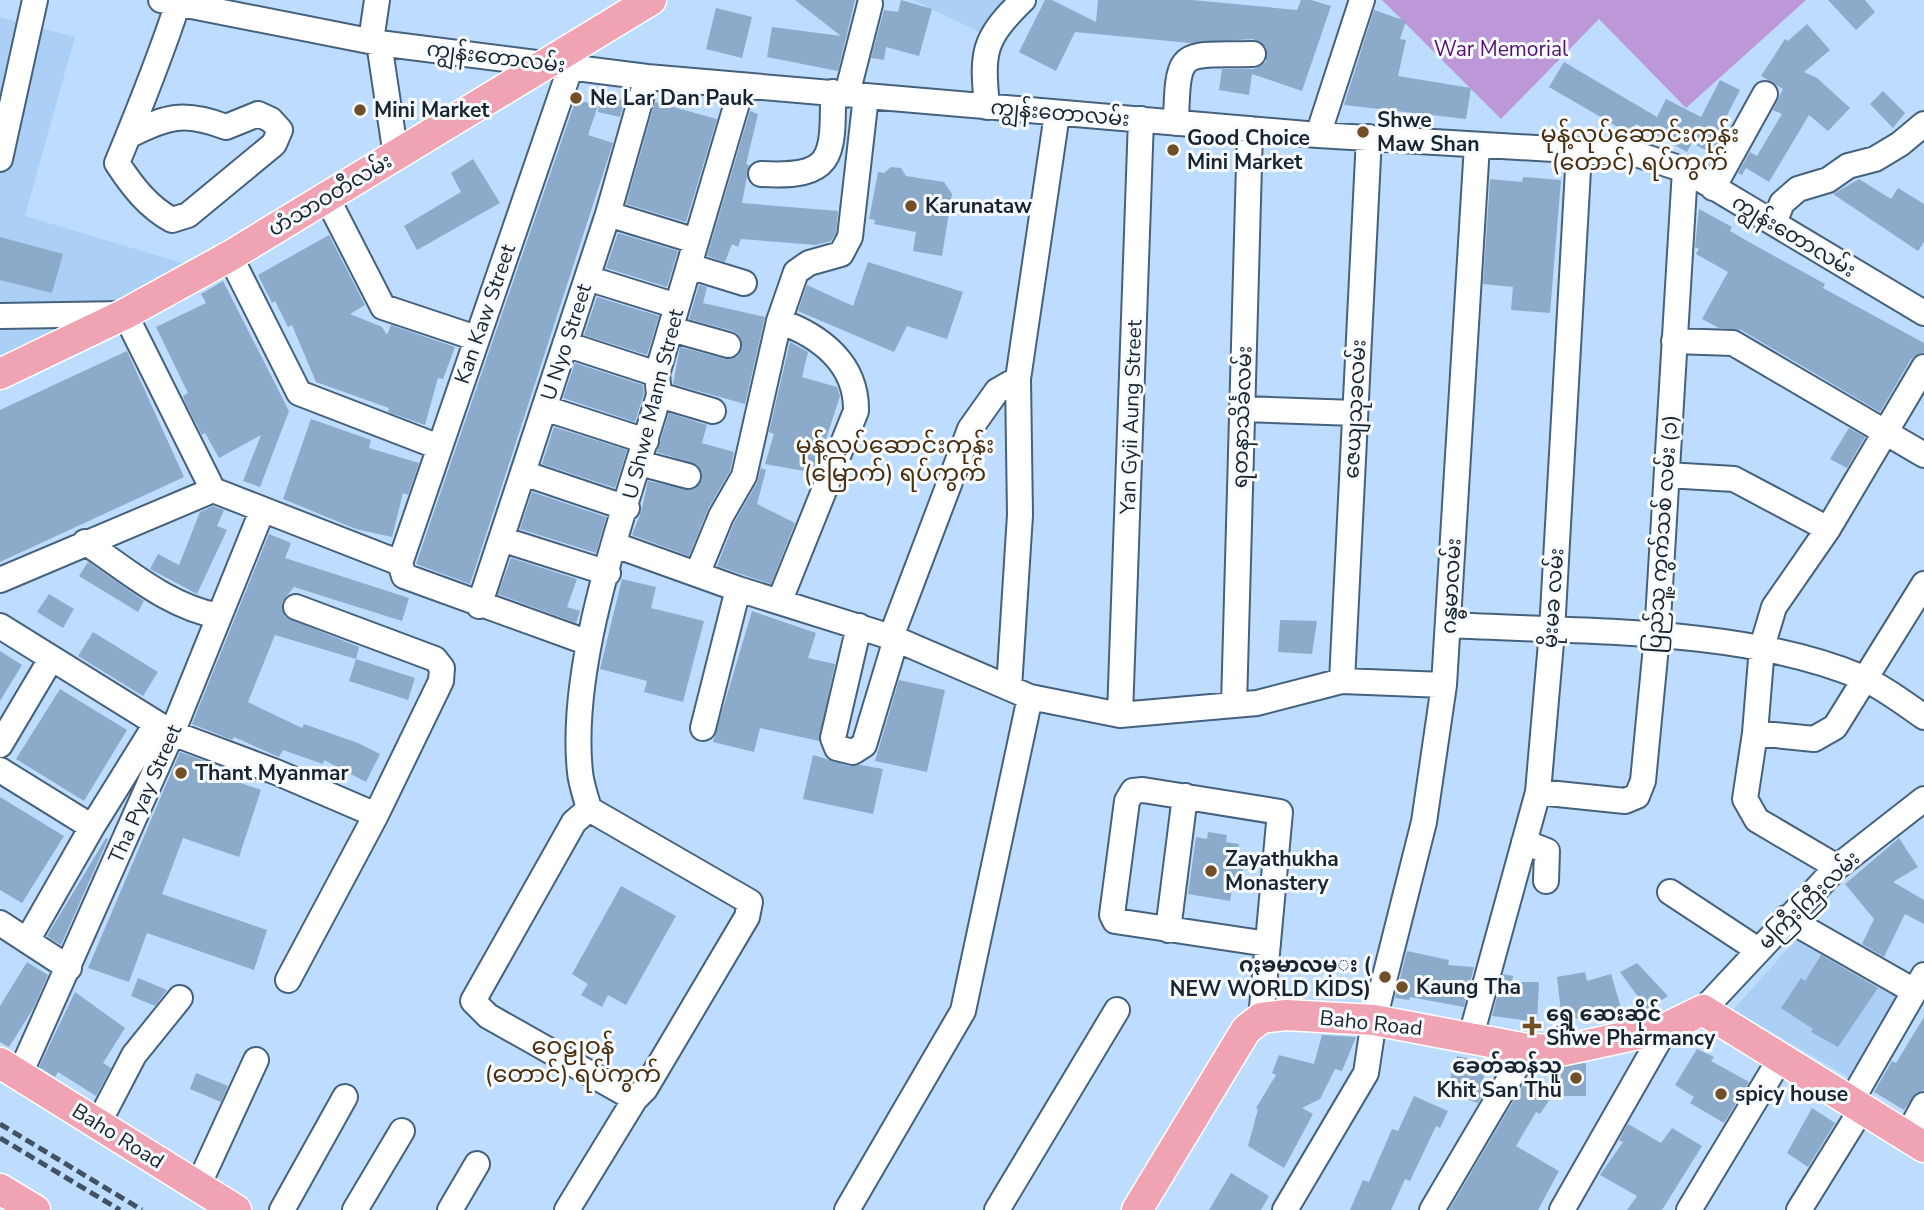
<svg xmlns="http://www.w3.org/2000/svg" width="1924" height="1210" font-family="'Nunito Sans','Noto Sans Myanmar',sans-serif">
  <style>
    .built { fill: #acd0f5 }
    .green { fill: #bc98d9 }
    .building { fill: #8caac9 }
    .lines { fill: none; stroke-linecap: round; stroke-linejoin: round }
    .minor-casing { stroke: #45617d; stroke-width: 28 }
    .major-casing { stroke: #fff; stroke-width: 33 }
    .minor { stroke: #fff; stroke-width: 24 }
    .major { stroke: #efa3b3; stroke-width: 30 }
    .rail { stroke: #425264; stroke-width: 5; stroke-dasharray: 10 5; stroke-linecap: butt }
    .poi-dot { fill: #714f27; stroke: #f8fbfe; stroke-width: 2.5 }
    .labels { text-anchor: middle; stroke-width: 6; stroke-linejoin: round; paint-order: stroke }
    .park-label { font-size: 21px; fill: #531177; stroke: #f8fbfe }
    .street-label { font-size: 21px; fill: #182430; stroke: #f8fbfe }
    .poi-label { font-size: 21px; font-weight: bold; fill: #182430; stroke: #f8fbfe; text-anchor: start }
    .quarter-label { font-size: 24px; fill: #492f0e; stroke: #f8fbfe }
  </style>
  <rect width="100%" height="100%" fill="#beddfe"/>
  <path class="built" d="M913 0H1012L979 32Z
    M0 17 75 37 25 216 186 264 0 360Z
    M1813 920 1913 979 1924 961V1002L1871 1090 1733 1010Z"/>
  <path class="green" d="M1382 0H1806L1686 108 1599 19 1501 119Z"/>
  <path class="building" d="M795 0H855L838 71 767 57 772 27 841 36Z
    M901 0 932 9 919 56 886 47 884 60 871 58 884 10 898 12Z
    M1045 0H1052L1096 22 1098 0H1192L1297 10 1301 0H1311L1331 6 1302 91 1252 74 1249 95 1219 90 1222 69H1254L1266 62V47L1253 39 1190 43 1075 32 1056 71 1019 52Z
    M1828 0H1865L1875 12 1856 30Z
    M716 8 752 17 742 58 706 49Z
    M1374 10 1406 21 1400 39 1406 40 1398 76 1471 88 1466 119 1344 105Z
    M1807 24 1830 50 1804 72 1817 78 1850 108 1828 131 1809 115 1769 182 1746 168 1742 175 1738 173 1750 152 1757 156 1782 114 1773 110 1783 89 1761 76 1785 39 1788 41Z
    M1564 62 1657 117 1666 99 1701 117 1720 80 1740 90 1718 133 1724 137 1715 155 1692 143 1687 152 1636 124 1630 134 1549 87Z
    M1883 91 1905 113 1893 128 1870 104Z
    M601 95 625 100 620 117 598 112Z
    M576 99 598 106 588 135 613 143 470 584 416 564Z
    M655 102 717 119 686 222 626 204Z
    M750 111 758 114 746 164 749 165 742 203 838 211 836 233 831 241 816 245 741 239 738 247 732 244 725 262 707 256Z
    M473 159 500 203 417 250 404 226 461 192 451 173Z
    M891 167 901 168 906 176 944 182 952 194 942 256 913 251 916 232 874 224 875 220 869 219 878 172 884 173Z
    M1523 177 1561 180 1550 313 1511 310 1513 287 1483 284 1490 179 1522 182Z
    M1859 179 1891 199 1898 188 1924 204V242L1918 251 1833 194Z
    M1699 209 1732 227 1730 231 1749 242 1825 284 1823 288 1924 343V352L1911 359 1880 412 1741 330 1719 328 1702 319 1728 272 1696 254 1699 249 1695 247Z
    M618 233 678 251 667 287 606 268Z
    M329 235 365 305 350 314 382 327 387 335 391 325 455 347 443 379 438 378 425 425 388 412 389 408 316 382 292 325 288 327 275 301 272 303 258 275Z
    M0 237 63 254 52 293 0 280Z
    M868 262 963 292 947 339 907 326 894 352 798 311 807 285 853 306Z
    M223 281 289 411 260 487 243 481 261 435 219 458 205 433 202 435 185 402 183 396 188 393 156 327 206 303 201 294Z
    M699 285 707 287 703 303 765 317 745 404 673 384 680 347 725 359 738 356 742 348 739 335 733 331 689 319Z
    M597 297 659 316 647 355 584 335Z
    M790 342 808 352 802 377 837 387 840 396 815 473 765 464 774 434 769 432Z
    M127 351 184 477 0 562V410Z
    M575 363 643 385 644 393 635 422 563 398Z
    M669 413 707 425 702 443 734 452 730 471 708 509 689 556 632 535 641 512 648 481 691 490 702 480 698 465 657 452Z
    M311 419 371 440 369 448 419 463 408 495 403 493 392 537 356 529 283 499Z
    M554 427 627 450 615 488 542 464Z
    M1849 428 1865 437 1847 468 1830 459Z
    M761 468 766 470 757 504 795 523 771 584 717 566 734 523 757 483Z
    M532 492 606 517 596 553 520 529Z
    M213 506 224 510 217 526 227 530 197 594 150 569 158 554 179 565 200 512Z
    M269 534 291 543 285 558 409 598 402 621 294 587 282 602 285 617 359 647 356 659 275 635 248 702 302 728 304 724 358 743 380 754 366 782 324 760 323 764 283 750 279 757 234 737 232 740 192 724Z
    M511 558 577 579 567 607 580 611 576 623 498 594Z
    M88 562 144 601 138 612 79 576Z
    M622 579 656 587 651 608 704 621 683 702 644 692 647 681 600 669Z
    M49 594 74 609 63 628 37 612Z
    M752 611 816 633 808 658 835 664 819 741 760 728 754 752 713 742Z
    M1280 620 1317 621 1312 654 1278 652Z
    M93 632 158 672 143 696 78 656Z
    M0 651 22 665 0 701Z
    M356 659 415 678 408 700 349 681Z
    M899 680 945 690 927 772 875 761Z
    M60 689 127 730 84 801 16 759Z
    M180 752 211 763 208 772 261 790 239 857 183 838 162 894 267 930 254 970 147 933 129 982 88 968Z
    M813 755 849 766 861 765 883 769 873 814 803 799Z
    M0 797 64 836 22 903 0 890Z
    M1208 832 1227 835 1226 842 1239 844 1236 864 1244 865 1241 880 1234 879 1230 901 1188 894 1196 837 1207 839Z
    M106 838 108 839 61 945 47 936Z
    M1899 838 1918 867 1893 882 1924 900V924L1905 914 1884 957 1862 944 1874 919 1845 884Z
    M621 886 676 916 626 1005 608 995 602 1007 581 995 588 984 572 974Z
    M1407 951 1449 960 1448 965 1474 967 1464 1007 1410 997 1409 1000 1395 998Z
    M1821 955 1878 988 1838 1047 1811 1032 1813 1029 1781 1008 1801 978 1805 981Z
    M27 962 48 975 33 1009 9 1047 0 1042V1006Z
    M1637 963 1668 996 1647 1009 1620 972Z
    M1585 972 1587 981 1611 974 1623 1014 1562 1020 1557 977Z
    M1503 974 1513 976 1512 982H1539L1537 1022 1492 1016Z
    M138 978 167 990 155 1006 131 996Z
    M75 992 125 1028 103 1063 111 1068 96 1096 58 1072 55 1077 39 1067Z
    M1924 1017V1090L1916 1093 1904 1110 1874 1092 1892 1061 1896 1063Z
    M1322 1035 1356 1037 1342 1071 1335 1069 1320 1099 1302 1108 1313 1114 1284 1168 1248 1146 1258 1109 1256 1108 1276 1075 1272 1073 1279 1055 1314 1064Z
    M1697 1049 1714 1057 1711 1061 1749 1082 1724 1123 1690 1103 1694 1097 1675 1085Z
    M1457 1056 1489 1063 1482 1082 1488 1086 1478 1103 1446 1092Z
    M1586 1063V1096H1552L1551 1067Z
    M196 1073 228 1086 221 1102 190 1089Z
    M1524 1083 1550 1099 1540 1114 1536 1112 1516 1146 1559 1171 1538 1210H1449Z
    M1414 1096 1448 1111 1440 1128 1436 1126 1410 1181 1405 1179 1391 1210H1350L1363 1180 1369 1182 1392 1129 1398 1131Z
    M1812 1108 1835 1123 1808 1167 1787 1153Z
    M1628 1124 1661 1143 1672 1128 1702 1146 1662 1210H1627L1637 1196 1600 1175 1623 1142 1619 1140Z
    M1231 1173 1269 1196 1261 1210H1209Z"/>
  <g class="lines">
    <defs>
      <path id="minor" d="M161 0 379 43 647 77 1318 135 1636 154 1685 170 1924 313
        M371 41 377 0
        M379 43 396 156
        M847 94 870 4
        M987 107C982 52 982 40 1023 0
        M1176 123C1178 45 1180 56 1253 54
        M1318 135 1362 0
        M128 136C167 116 184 111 226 127L258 114 271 120 280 130 274 144 188 215 172 220C148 207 132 186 117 163 139 110 160 58 178 3
        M0 159 35 0
        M761 174C834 178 833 158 833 92
        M1713 188 1765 94
        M326 196 383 307 476 338
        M608 214 696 241
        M1774 223 1782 203 1798 189 1828 180 1848 166 1875 159 1900 144 1924 124
        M230 256 299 393 439 447
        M689 266 744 283
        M587 278 677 306
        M0 316 125 314 213 490 400 563
        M779 321C821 336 857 364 856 411L780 600
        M671 329 728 345
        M1674 341 1733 343 1924 455
        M565 344 657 374
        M659 395 713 411
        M544 408 646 441
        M1243 409 1355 413
        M639 463 688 476
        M523 473 627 508
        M1667 475 1734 479 1828 529
        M501 539 608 573
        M85 542C127 570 168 607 219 616
        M615 545 738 589 891 637 1030 697 1120 715 1257 703 1342 681 1444 685
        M400 563 571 66
        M400 563 404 576 589 643
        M698 572 721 516 744 476 779 321 796 272 809 263 841 254 850 237 866 96
        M0 580 213 490
        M479 606 608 214 647 77
        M1449 625C1578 632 1742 627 1861 677 1883 687 1904 703 1924 717
        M0 626 172 733 276 772 376 815
        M859 626 833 738 837 748 853 752 864 745 896 639
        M891 637 970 429 997 391 1018 379
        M1342 681 1369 137
        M1009 688 1020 515 1018 379 1057 114
        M1234 705 1250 129
        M1120 715 1141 119
        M703 728 738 589
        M1755 733 1814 739 1835 727 1924 584
        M0 745 51 659
        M0 770 92 827
        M1538 792 1625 801 1637 796 1643 781 1657 636 1685 170
        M589 809C586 797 581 784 580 772 568 659 627 505 659 395L657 374 742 86
        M589 809 574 822 473 1001 488 1016 635 1099
        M1524 842 1547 851 1546 881
        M1837 867 1757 820 1745 799 1755 733 1762 647 1774 607 1828 529 1924 367
        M1670 892 1758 950
        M1786 918 1914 991
        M0 923 69 968
        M1168 930 1185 796
        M28 939 92 827 156 724
        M288 980 376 815 441 681 442 668 435 659 296 607
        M1703 1010 1837 867 1924 799
        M1261 1018 1280 812 1143 790 1133 791 1127 801 1112 915 1115 921 1268 944
        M1471 1036 1538 792 1552 631 1579 152
        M20 1074 172 733 262 511
        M1850 1103 1924 975
        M98 1124 134 1055 180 998
        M1907 1136 1924 1105
        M198 1186 256 1060
        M282 1210 345 1097
        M355 1210 402 1131
        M450 1210 477 1164
        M567 1210 635 1099 645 1089 747 917 750 902 589 809
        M847 1210 963 1011 1030 697
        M997 1210 1117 1010
        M1285 1210 1366 1073 1374 1020 1424 822 1444 685 1477 145
        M1432 1210 1527 1049
        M1562 1210 1666 1028
        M1689 1210 1780 1059
        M1799 1210 1861 1110"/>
      <path id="major" d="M0 374 125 314 230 256 651 0
        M0 1063 236 1210
        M0 1189 35 1210
        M1137 1210 1246 1030 1261 1018 1286 1015 1374 1020 1527 1049 1564 1050 1666 1028 1703 1010 1924 1147"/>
    </defs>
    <use href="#minor" class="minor-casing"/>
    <use href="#major" class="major-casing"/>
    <use href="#minor" class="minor"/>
    <use href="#major" class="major"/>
    <path class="rail" d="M0 1124 142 1210
      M0 1138 120 1210"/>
  </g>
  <g class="poi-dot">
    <circle cx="576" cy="98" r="7"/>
    <circle cx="360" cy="110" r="7"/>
    <circle cx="1363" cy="132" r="7"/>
    <circle cx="1173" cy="150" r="7"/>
    <circle cx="911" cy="206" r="7"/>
    <circle cx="181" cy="773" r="7"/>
    <circle cx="1211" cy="871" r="7"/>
    <circle cx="1385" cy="977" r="7"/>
    <circle cx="1402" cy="987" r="7"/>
    <path d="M1528.5 1015.5h7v7h7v7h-7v7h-7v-7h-7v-7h7z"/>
    <circle cx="1576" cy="1078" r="7"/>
    <circle cx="1721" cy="1094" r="7"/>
  </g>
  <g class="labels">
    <g class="park-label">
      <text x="1501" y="56">War Memorial</text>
    </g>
    <g class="street-label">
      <text transform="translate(496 57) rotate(7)" y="7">ကျွန်းတောလမ်း</text>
      <text transform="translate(1060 113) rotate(5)" y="7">ကျွန်းတောလမ်း</text>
      <text transform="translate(330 195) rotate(-31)" y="7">ဟံသာဝတီလမ်း</text>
      <text transform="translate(1794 236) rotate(31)" y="7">ကျွန်းတောလမ်း</text>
      <text transform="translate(485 314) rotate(-71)" y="7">Kan Kaw Street</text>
      <text transform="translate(566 342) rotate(-72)" y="7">U Nyo Street</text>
      <text transform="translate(653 404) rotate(-76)" y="7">U Shwe Mann Street</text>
      <text transform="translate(1355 409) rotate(-87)" y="7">ဇေယျသုခလမ်း</text>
      <text transform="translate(1131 417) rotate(-88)" y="7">Yan Gyii Aung Street</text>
      <text transform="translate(1242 417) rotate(-88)" y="7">ရတနာသိင်္ခလမ်း</text>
      <text transform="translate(1662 534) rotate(-86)" y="7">ပြည်သူ့ ကွက်သစ် လမ်း (၁)</text>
      <text transform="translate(1451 586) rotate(-87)" y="7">ဂန္ဓမာလမ်း</text>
      <text transform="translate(1553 598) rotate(-86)" y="7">မိုးမခ လမ်း</text>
      <text transform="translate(145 794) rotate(-66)" y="7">Tha Pyay Street</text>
      <text transform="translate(1809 900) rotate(-44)" y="7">မကြီးကြီးလမ်း</text>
      <text transform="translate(1371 1023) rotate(6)" y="7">Baho Road</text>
      <text transform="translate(118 1136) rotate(32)" y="7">Baho Road</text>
    </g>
    <g class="poi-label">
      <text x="590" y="105">Ne Lar Dan Pauk</text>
      <text x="374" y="117">Mini Market</text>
      <text x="1377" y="127">Shwe<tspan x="1377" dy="24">Maw Shan</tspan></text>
      <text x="1187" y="145">Good Choice<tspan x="1187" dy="24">Mini Market</tspan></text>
      <text x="925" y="213">Karunataw</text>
      <text x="195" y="780">Thant Myanmar</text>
      <text x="1225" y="866">Zayathukha<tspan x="1225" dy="24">Monastery</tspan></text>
      <text x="1371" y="972" text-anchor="end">ဂႏၶမာလမ္း (<tspan x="1371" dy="24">NEW WORLD KIDS)</tspan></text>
      <text x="1416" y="994">Kaung Tha</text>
      <text x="1546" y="1021">ရွှေ ဆေးဆိုင်<tspan x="1546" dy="24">Shwe Pharmancy</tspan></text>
      <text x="1562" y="1073" text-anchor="end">ခေတ်ဆန်သူ<tspan x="1562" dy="24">Khit San Thu</tspan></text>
      <text x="1735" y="1101">spicy house</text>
    </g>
    <g class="quarter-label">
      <text x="1640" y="142">မုန့်လုပ်ဆောင်းကုန်း<tspan x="1640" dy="28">(တောင်) ရပ်ကွက်</tspan></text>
      <text x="895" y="453">မုန့်လုပ်ဆောင်းကုန်း<tspan x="895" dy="28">(မြောက်) ရပ်ကွက်</tspan></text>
      <text x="573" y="1054">ဝေဠုဝန်<tspan x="573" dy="28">(တောင်) ရပ်ကွက်</tspan></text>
    </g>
  </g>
</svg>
